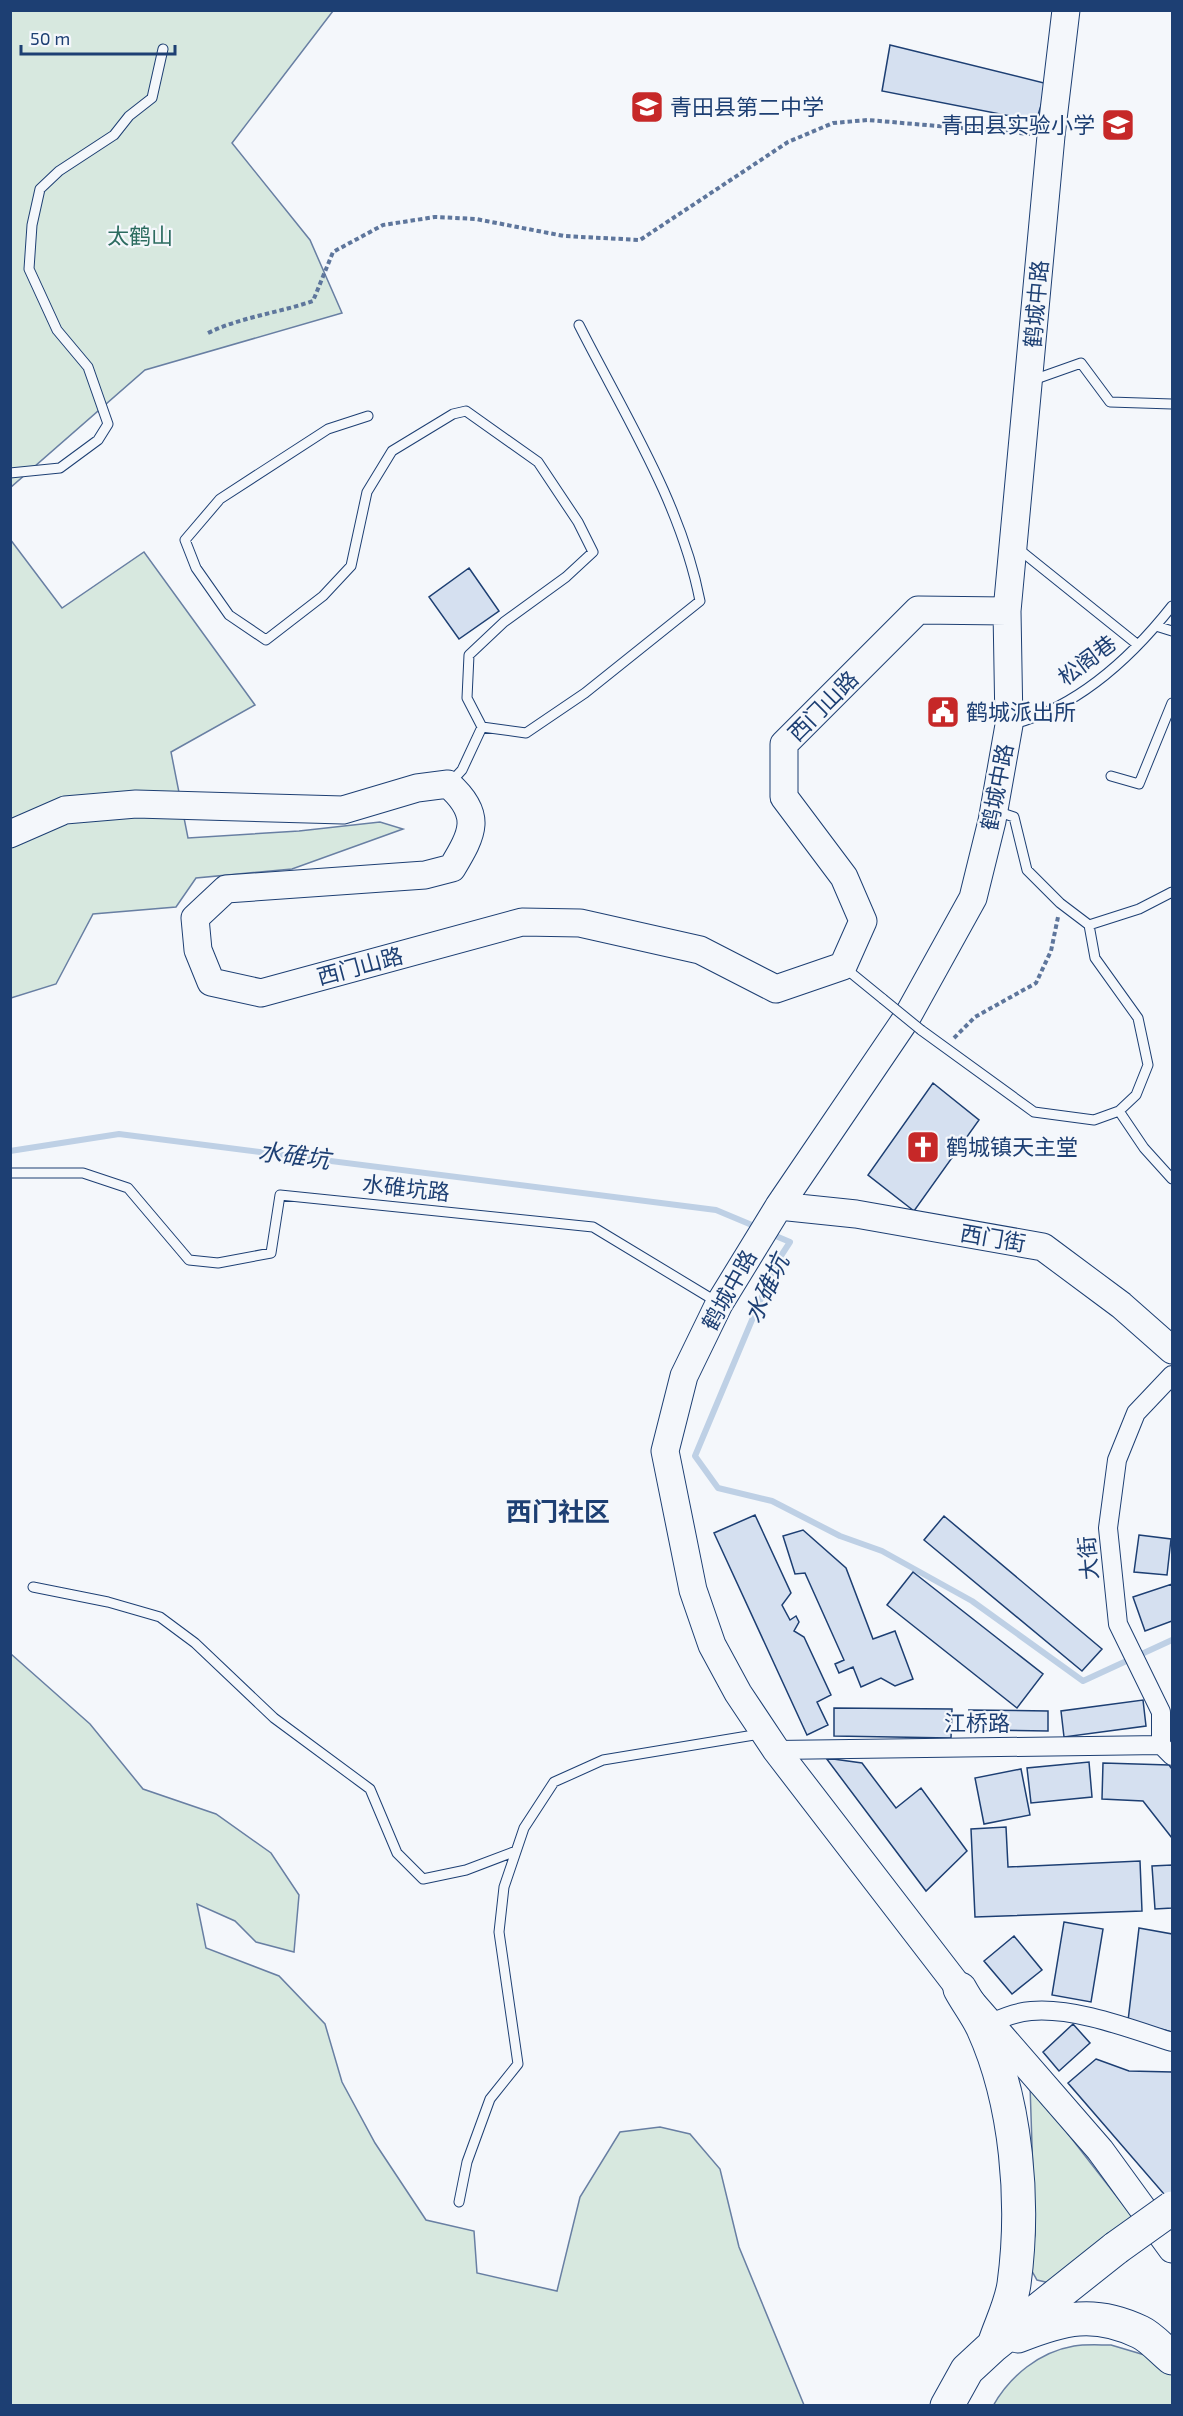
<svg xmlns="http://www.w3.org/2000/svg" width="1183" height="2416" font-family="'Exo 2','Noto Sans SC',sans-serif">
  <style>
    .green { fill: #d7e8df; stroke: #687fa3; stroke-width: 1.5 }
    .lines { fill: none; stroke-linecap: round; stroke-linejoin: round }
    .stream { stroke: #bed0e5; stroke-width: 6 }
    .building { fill: #d5e0f0; stroke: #1d3f73; stroke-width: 1.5 }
    .lane-casing { stroke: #1d3f73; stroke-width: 11 }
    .street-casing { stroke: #1d3f73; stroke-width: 20 }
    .secondary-casing { stroke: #1d3f73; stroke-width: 29 }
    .highway-casing { stroke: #1d3f73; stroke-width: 35 }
    .path { stroke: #5e769c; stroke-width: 4; stroke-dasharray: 4.5 3; stroke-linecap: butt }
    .lane { stroke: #f4f7fb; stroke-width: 9 }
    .street { stroke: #f4f7fb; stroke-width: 18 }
    .secondary { stroke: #f4f7fb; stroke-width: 27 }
    .highway { stroke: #f4f7fb; stroke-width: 33 }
    .lane-bridge-casing { stroke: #1d3f73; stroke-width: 11; stroke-linecap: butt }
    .highway-bridge-casing { stroke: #1d3f73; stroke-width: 35; stroke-linecap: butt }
    .lane-bridge { stroke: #f4f7fb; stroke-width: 9 }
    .highway-bridge { stroke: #f4f7fb; stroke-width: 33 }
    .labels { text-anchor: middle; stroke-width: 4.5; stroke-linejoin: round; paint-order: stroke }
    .poi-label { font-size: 22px; fill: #1d3f73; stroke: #f4f7fb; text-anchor: start }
    .park-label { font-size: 22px; fill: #2c6c60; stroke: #f4f7fb }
    .street-label { font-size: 22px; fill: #1d3f73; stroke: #f4f7fb }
    .water-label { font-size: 24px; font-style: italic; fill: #1d3f73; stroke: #f4f7fb }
    .quarter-label { font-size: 26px; font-weight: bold; fill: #1d3f73; stroke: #f4f7fb }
  </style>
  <rect width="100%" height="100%" fill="#f4f7fb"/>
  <path class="green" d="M11 11H333L232 143 310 240 342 313 145 370 11 487Z
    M10 539 62 608 144 552 255 705 171 752 188 838 299 831 380 822 403 829 292 869 196 878 176 907 93 914 56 984 11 998Z
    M11 1654 90 1724 143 1789 216 1814 271 1853 299 1895 294 1952 256 1942 235 1921 197 1904 206 1948 279 1976 325 2024 342 2082 375 2143 426 2220 474 2231 477 2273 557 2291 580 2197 620 2132 660 2127 690 2134 720 2169 739 2247 804 2405H11Z
    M1030 2085 1135 2220 1054 2284 1037 2280 1028 2264 1035 2235Z
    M1111 2345 1148 2356 1172 2373V2405L993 2406C1010 2376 1039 2352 1074 2346 1085 2344 1099 2345 1111 2345Z"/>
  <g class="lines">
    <path class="stream" d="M10 1151 119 1134 716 1210 759 1228
      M771 1234 790 1242 775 1265 695 1456 718 1488 772 1501 840 1536 882 1551 972 1601 1083 1681 1172 1640"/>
  </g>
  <path class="building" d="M890 45 1048 84 1036 121 882 91Z
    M469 568 499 611 459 639 429 597Z
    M933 1083 979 1120 914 1211 868 1175Z
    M755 1515 791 1593 782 1605 790 1620 796 1616 799 1622 794 1631 804 1637 831 1695 817 1702 828 1725 807 1735 714 1533Z
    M944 1516 1102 1649 1082 1671 924 1540Z
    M803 1530 846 1568 873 1639 895 1631 913 1679 895 1686 881 1678 861 1687 853 1667 839 1673 835 1664 844 1660 805 1573 795 1574 783 1536Z
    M1139 1535 1171 1539 1167 1575 1134 1572Z
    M913 1572 1043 1674 1017 1708 887 1605Z
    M1172 1584V1621L1145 1631 1133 1597Z
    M1143 1700 1146 1726 1064 1737 1061 1711Z
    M834 1708 952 1709 951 1738 834 1736Z
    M969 1710 1048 1711V1731L976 1730Z
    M826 1758 862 1763 896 1808 921 1788 967 1851 926 1891Z
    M1089 1762 1092 1797 1031 1803 1027 1768Z
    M1103 1763 1169 1765 1172 1769V1838L1143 1801 1102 1799Z
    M1021 1769 1030 1815 984 1824 975 1778Z
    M1006 1827 1008 1867 1140 1861 1142 1911 975 1917 971 1829Z
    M1172 1865V1908L1155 1909 1152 1866Z
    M1064 1922 1103 1929 1091 2002 1052 1995Z
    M1139 1928 1172 1934V2032L1128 2021Z
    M1014 1936 1042 1970 1012 1994 984 1961Z
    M1073 2024 1090 2043 1059 2071 1043 2052Z
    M1096 2059 1129 2071 1172 2072V2199L1170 2201 1068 2083Z"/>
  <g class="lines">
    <defs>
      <path id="lane" d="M1033 380 1081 363 1110 402 1172 404
        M368 416 328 429 220 499 185 540 196 568 229 615 266 640 323 596 351 566 367 492 392 451 453 414 466 411 538 462 578 522 593 552 566 577 504 622 469 655 467 698 482 727 526 733 585 693 700 601C681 503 624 414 579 325
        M10 473 60 468 98 440 108 424 88 367 57 330 29 269 32 225 40 189 59 171 114 135 129 116 152 98 163 49
        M1016 547 1138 645
        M1156 626 1172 631
        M1010 725C1076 708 1131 658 1172 606
        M1111 776 1139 784 1172 703
        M449 784 462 770 482 727
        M996 811 1014 817 1027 870 1060 903 1089 925
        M845 968 883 999
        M921 1030 1034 1112 1094 1120 1119 1111 1136 1095 1148 1065 1138 1018 1095 958 1089 925 1139 909 1172 892
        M1119 1111 1144 1148 1172 1179
        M10 1173H83L128 1188 189 1260 218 1263 271 1253 280 1195 593 1227 717 1302
        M33 1587 108 1602 160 1617 195 1643 274 1718 370 1789 397 1853 423 1879 466 1870 516 1851
        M459 2202 467 2162 490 2099 518 2064 499 1932 504 1887 524 1828 554 1782 603 1760 760 1734"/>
      <path id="street" d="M1161 1745V1712L1118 1624 1108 1528 1117 1460 1136 1413 1172 1375
        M776 1750 1161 1745 1172 1756
        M991 2023C1004 2017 1017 2012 1031 2011 1075 2007 1131 2029 1172 2042"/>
      <path id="secondary" d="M1066 10 1051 136 1007 611 1009 725 992 821 973 898 906 1019 779 1206 719 1304 684 1376 665 1451 693 1590 712 1645 738 1693 776 1750 960 1989 1100 2150 1172 2249
        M10 834 65 810 136 804 343 810 417 788 448 784C483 815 473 833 452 868L425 875 226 889 195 918 198 950 211 982 261 993 522 922 580 923 700 950 776 989 843 966 863 921 844 877 784 797V744L918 610 1007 611
        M779 1206 856 1214 1043 1247 1121 1305 1172 1350"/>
      <path id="highway" d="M960 1989C967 2002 977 2015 983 2028 1017 2103 1025 2203 1014 2284 1011 2305 1000 2326 994 2345
        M1018 2336C1063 2318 1094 2310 1140 2332 1151 2337 1162 2350 1172 2358
        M947 2406 967 2370 994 2345 1116 2248"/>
    </defs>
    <use href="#lane" class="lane-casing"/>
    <use href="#street" class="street-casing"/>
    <use href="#secondary" class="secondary-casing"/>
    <use href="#highway" class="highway-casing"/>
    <path class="path" d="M208 333C241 317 278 313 313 301L333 252 383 225 435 217 476 219 564 236 640 240 788 142 833 123 868 120 1030 134
      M954 1038 975 1017 1036 983 1051 951 1058 917"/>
    <use href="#lane" class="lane"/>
    <use href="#street" class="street"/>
    <use href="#secondary" class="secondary"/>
    <use href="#highway" class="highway"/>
    <defs>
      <path id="lane-bridge" d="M883 999 921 1030"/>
      <path id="highway-bridge" d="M1116 2248 1172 2208"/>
    </defs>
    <use href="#lane-bridge" class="lane-bridge-casing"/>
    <use href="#highway-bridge" class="highway-bridge-casing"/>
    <use href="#lane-bridge" class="lane-bridge"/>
    <use href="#highway-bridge" class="highway-bridge"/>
  </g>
  <defs>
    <symbol id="school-square" viewBox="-11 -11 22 22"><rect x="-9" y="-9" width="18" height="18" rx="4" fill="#c62828" stroke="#f4f7fb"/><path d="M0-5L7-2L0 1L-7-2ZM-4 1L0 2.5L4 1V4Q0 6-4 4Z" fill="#fff"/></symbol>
    <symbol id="civic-square" viewBox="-11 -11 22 22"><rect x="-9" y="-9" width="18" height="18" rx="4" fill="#c62828" stroke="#f4f7fb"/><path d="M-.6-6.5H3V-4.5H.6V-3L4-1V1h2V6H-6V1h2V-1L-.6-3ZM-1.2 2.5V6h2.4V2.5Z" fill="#fff"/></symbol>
    <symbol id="church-square" viewBox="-11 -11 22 22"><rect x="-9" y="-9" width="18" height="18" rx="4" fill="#c62828" stroke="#f4f7fb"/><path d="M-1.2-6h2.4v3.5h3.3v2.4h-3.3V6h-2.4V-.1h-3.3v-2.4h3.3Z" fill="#fff"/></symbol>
  </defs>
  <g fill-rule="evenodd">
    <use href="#school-square" x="628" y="88" width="38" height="38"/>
    <use href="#school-square" x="1099" y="106" width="38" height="38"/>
    <use href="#civic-square" x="924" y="693" width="38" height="38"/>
    <use href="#church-square" x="904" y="1128" width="38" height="38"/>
  </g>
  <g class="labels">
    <g class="poi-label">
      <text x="670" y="115">青田县第二中学</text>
      <text x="1095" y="133" text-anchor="end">青田县实验小学</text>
      <text x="966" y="720">鹤城派出所</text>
      <text x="946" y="1155">鹤城镇天主堂</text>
    </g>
    <g class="park-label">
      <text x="140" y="244">太鹤山</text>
    </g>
    <g class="street-label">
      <text transform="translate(1036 304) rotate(-85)" y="8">鹤城中路</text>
      <text transform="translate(1087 660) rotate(-37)" y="8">松阁巷</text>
      <text transform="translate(823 706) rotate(-45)" y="8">西门山路</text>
      <text transform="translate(997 787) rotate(-79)" y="8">鹤城中路</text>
      <text transform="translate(360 966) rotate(-15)" y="8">西门山路</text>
      <text transform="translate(406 1188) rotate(6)" y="8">水碓坑路</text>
      <text transform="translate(993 1238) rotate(10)" y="8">西门街</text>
      <text transform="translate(729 1290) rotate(-61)" y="8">鹤城中路</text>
      <text transform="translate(1088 1558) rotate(-95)" y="8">大街</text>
      <text x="977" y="1731">江桥路</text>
    </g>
    <g class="water-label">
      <text transform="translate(294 1156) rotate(7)" y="8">水碓坑</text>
      <text transform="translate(767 1289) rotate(-65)" y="8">水碓坑</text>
    </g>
    <g class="quarter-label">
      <text x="558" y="1521">西门社区</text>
    </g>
  </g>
  <rect width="1183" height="2416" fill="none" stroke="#1d3f73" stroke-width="24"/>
  <path d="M21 45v9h154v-9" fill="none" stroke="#1d3f73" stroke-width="3"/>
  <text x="30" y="45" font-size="18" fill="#1d3f73" stroke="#f4f7fb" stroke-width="4.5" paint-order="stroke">50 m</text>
</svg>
